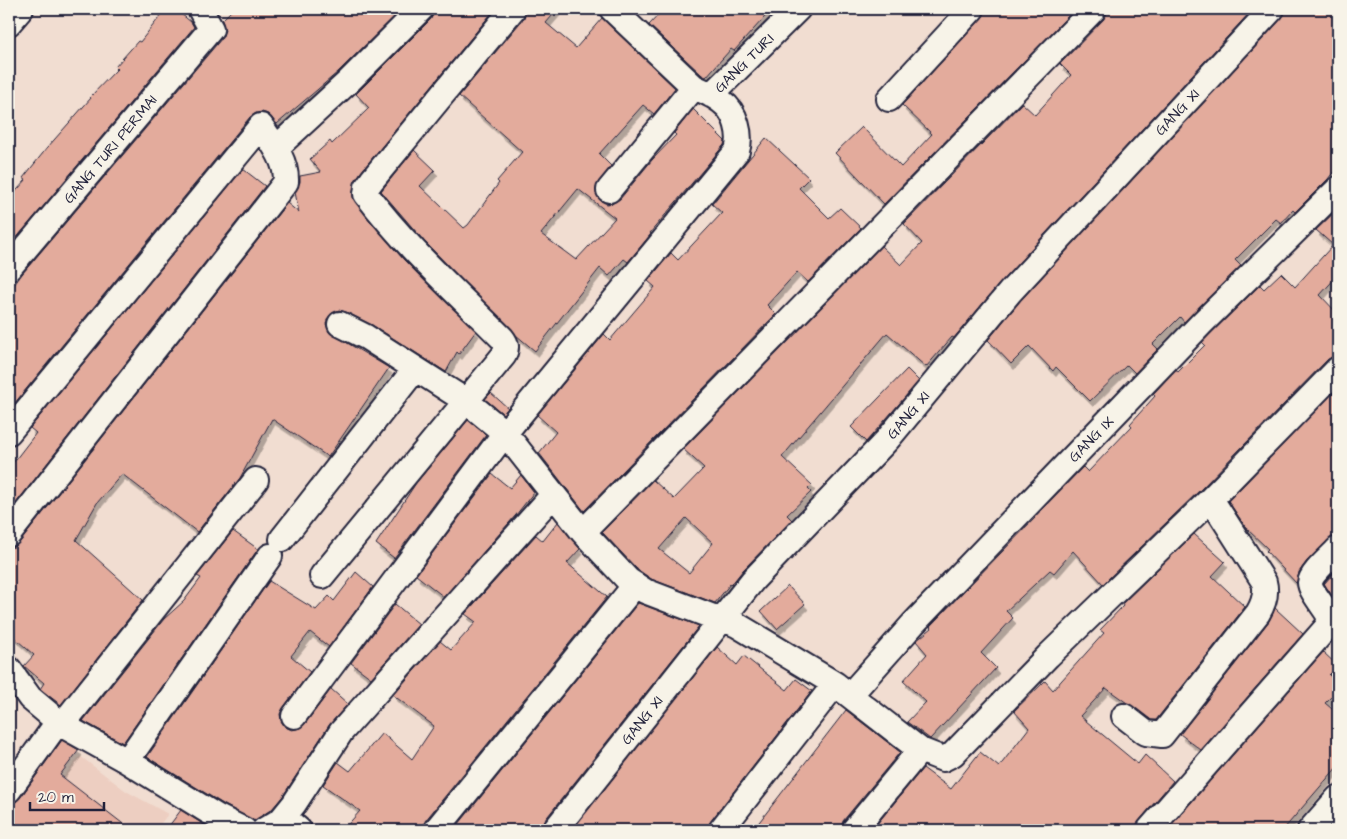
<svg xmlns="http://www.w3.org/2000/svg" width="1347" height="839" font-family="'Architects Daughter',sans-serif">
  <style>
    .built { fill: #edcec1 }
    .building { fill: #e3ab9c; stroke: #22223b; fill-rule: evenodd; filter: url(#shadow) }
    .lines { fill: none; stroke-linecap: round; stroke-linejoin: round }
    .street-casing { stroke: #22223b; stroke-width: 28 }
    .street { stroke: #f7f3e8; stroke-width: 24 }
    .labels { text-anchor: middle; stroke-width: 4; stroke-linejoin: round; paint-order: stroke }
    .street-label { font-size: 15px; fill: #22223b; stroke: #f7f3e8 }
  </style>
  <defs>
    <filter id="shadow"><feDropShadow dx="3" dy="5.5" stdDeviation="0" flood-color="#0004"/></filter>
  </defs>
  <rect width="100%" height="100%" fill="#f1ddd1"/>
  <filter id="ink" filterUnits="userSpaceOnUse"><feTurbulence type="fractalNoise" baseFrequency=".02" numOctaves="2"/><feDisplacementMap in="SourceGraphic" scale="10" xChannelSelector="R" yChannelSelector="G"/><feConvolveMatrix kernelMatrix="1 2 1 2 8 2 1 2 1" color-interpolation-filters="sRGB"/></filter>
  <g filter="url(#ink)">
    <path class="built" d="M80 756 126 791 168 814 156 830H22Z"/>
    <path class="building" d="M166 9H175L191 22 194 27 9 247V199L26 180 23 178 47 148 91 98 90 97 117 69 115 67 138 41 140 42Z
      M233 9H402L338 72 277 124 268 114 262 112 256 113 250 117 9 410V292L22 274 222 38 225 30 222 20Z
      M434 9H495L361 172 354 185 353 197 371 222 404 260 476 331 459 354 457 352 446 372 372 325 346 312 339 310 332 313 328 318 326 324 329 332 389 368 328 457 272 419 240 478 197 532 122 474 97 503 76 540 143 600 61 705 40 689 44 683 24 666 34 655 9 633V547H15L20 542 287 203 299 213 295 192 300 182V176L321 172 310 159 330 141 332 144 369 108 356 94 431 19Z
      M526 9H558L546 23 576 48 602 18 675 88 654 114 643 105 599 154 611 166 596 187V194L601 201 607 204 613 203 620 199 652 160 676 135 674 133 693 109 725 141 724 145 650 233 651 234 628 262 624 259 609 276 600 268 535 351 516 335 424 241 381 191 414 150 435 170 420 186 464 228 468 225 499 183 497 181 522 152 459 96 524 18ZM578 189 615 218 576 260 541 234Z
      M664 9H772L734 51 731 49 706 77 702 75 649 25Z
      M986 9H1075L884 204 835 153 862 127 901 167 932 134 902 105 982 18Z
      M1107 9H1253L1000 283 954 338 952 337 926 367 887 333 782 457 812 485 808 489 811 492 787 515 792 520 743 570 731 585 730 584 715 603 651 579 637 569 602 532 653 480 674 499 704 468 683 449 881 246 901 265 922 243 904 224 1022 103 1035 115 1071 75 1060 64 1104 19ZM686 518 713 543 689 573 659 549Z
      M1285 9H1338V166L1328 179 1295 212 1293 210 1281 223 1276 219 1235 260 1241 266 1184 322 1180 317 1153 344 1158 349 1135 373 1127 365 1090 401 1056 367 1053 371 1029 346 1011 364 988 340 1020 301 1282 18Z
      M766 138 809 178 799 188 829 218 840 208 861 228 808 282 797 272 767 305 776 314 584 511 539 453 556 432 537 415 604 334 610 340 655 287 648 281 671 253 678 260 722 213 712 204Z
      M243 169 265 186 9 512V468L36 433 30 428Z
      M1337 210 1338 211V275L1320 295 1338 314V356H1334L1328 359 1201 489 1103 584 1073 551 1054 573 1050 570 1006 611 1013 618 981 653 996 668 930 739 907 722 926 702 903 681 927 654 916 641 932 628 930 626 1035 518 1034 517 1083 467 1088 472 1132 426 1130 424 1155 396 1153 394 1176 369 1178 372 1205 345 1202 342 1260 285 1264 289 1281 273 1295 287 1333 245 1316 230Z
      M907 369 919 381 866 442 851 427Z
      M1338 388V536H1334L1328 540 1307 561 1299 572 1297 584 1266 551 1268 549 1247 529 1228 501Z
      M491 393 508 408 503 414 485 399Z
      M468 420 486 435 394 558 376 544 416 483Z
      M492 474 510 488 521 475 534 492 516 515 444 597 416 575Z
      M558 522 580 549 567 563 607 597 425 821 423 830H343L360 811 323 785 338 762 350 771 382 733 412 759 434 726 393 695 440 641 451 650 476 622 465 614 536 535 543 541Z
      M233 531 258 549 123 743 83 721 164 619 184 601 201 578 197 576Z
      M1194 534 1225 562 1212 576 1245 607 1156 720H1151L1106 688 1080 716 1138 764 1145 755 1173 781 1139 821 1136 830H872L923 768 951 789 980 752 999 767 1029 728 1014 711 1045 681 1053 690 1104 633 1100 630 1123 606 1122 604Z
      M1338 568V604L1324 584Z
      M356 572 373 587 329 647 310 632 291 656 310 672 283 708 280 714 281 721 285 727 292 730 300 728 305 724 331 689 348 704 330 724 283 796 272 809 254 821 223 804 147 757 269 581 316 610 329 596 334 601Z
      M788 586 805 604 777 629 761 611Z
      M638 603 699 626 544 821 542 830H454Z
      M395 604 419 624 371 678 351 663Z
      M1275 608 1303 634 1201 750 1180 734 1269 621Z
      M717 647 737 665 744 656 787 690 796 679 812 691 710 822 708 830H572Z
      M1323 652 1338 666 1329 675 1338 684V690L1325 703 1338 714V766L1283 830H1167Z
      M846 710 900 752 843 821 841 830H753Z
      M62 740 79 750 60 775 131 830H17L9 825V804L15 802 20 798Z
      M181 810 209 828 214 830H166Z"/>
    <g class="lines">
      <defs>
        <path id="street" d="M9 23 21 9
          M711 95 798 9
          M889 99 972 9
          M276 148 348 82 421 9
          M609 190 694 87 612 9
          M9 268 211 29 200 9
          M340 324 366 337 466 401 505 433 583 532 628 580 645 591 721 620 728 621 737 625 835 684 920 750 854 830
          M9 432 261 126C272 142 287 161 286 182L9 534
          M583 532 1094 9
          M282 539 415 369
          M322 576 504 355C507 348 507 344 502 338 455 291 406 247 366 194L367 187 372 180 513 9
          M9 669 30 698 62 725 127 761 216 816 244 830
          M850 695 913 624 1202 323 1338 189
          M294 716 505 433 737 151C742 135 736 112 722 102 714 95 703 91 694 87
          M1124 716 1146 733 1162 735 1258 613C1264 603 1267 593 1264 582L1211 499
          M62 725 256 480
          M920 750 943 759 953 754 1048 656 1211 499 1338 369
          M127 761 270 556
          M9 790 58 722
          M281 820 294 804 341 732 553 495
          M264 830 281 820 292 824 299 830
          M436 830 635 585
          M555 830 753 580 887 440 1010 292 1272 9
          M721 830 835 684
          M1149 830 1327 627 1330 618 1328 614C1324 607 1310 590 1310 583 1311 573 1331 557 1338 549
          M1310 830 1338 798"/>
      </defs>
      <use href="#street" class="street-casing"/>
      <use href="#street" class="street"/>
    </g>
  </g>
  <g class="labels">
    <g class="street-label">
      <text transform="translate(744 63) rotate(-45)" y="5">GANG TURI</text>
      <text transform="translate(1177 112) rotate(-47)" y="5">GANG XI</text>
      <text transform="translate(110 149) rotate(-50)" y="5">GANG TURI PERMAI</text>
      <text transform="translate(908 415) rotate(-50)" y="5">GANG XI</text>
      <text transform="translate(1091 439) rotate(-46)" y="5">GANG IX</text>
      <text transform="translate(642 720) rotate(-52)" y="5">GANG XI</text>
    </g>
  </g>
  <rect width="1347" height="839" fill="none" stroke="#f7f3e8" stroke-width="30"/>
  <rect x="15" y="15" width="1317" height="809" fill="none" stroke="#22223b" stroke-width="2" filter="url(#ink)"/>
  <path d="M30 802v8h74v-8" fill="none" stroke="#22223b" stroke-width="2.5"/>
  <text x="38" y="802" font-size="15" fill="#22223b" stroke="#f7f3e8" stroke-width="4" paint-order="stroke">20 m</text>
</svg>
